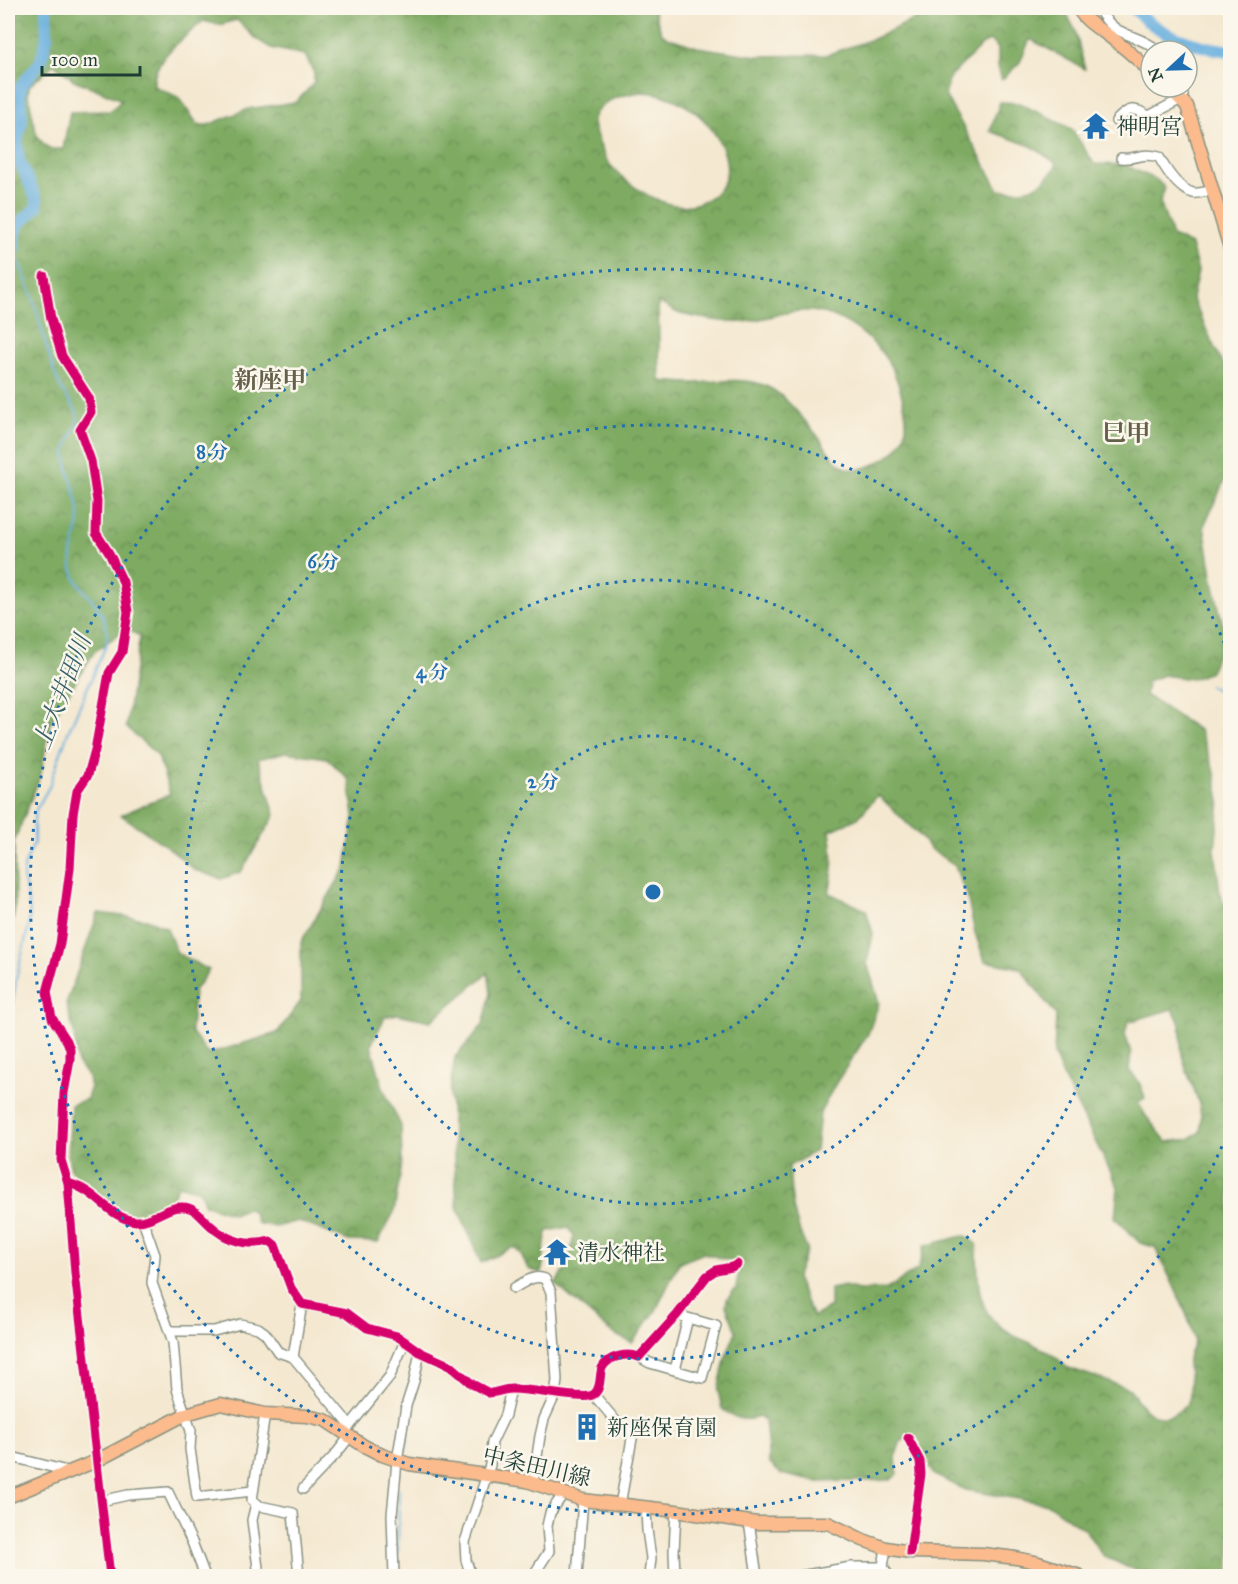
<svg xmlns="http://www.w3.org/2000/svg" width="1238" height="1584" font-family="'IM FELL Great Primer','Noto Serif JP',serif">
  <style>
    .forest { fill: url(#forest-crowns); stroke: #4e744b; stroke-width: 1.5; fill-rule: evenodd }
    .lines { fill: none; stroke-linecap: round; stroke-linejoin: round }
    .stream { stroke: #67afde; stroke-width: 2 }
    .river { stroke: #67afde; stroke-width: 12 }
    .minor-casing { stroke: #8a9282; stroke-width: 12 }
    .major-casing { stroke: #8a9282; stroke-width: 15 }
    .minor { stroke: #fff; stroke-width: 9 }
    .major { stroke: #fbbb8c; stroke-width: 12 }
    .cycleway-casing { stroke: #fbf7ec; stroke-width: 13 }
    .cycleway { stroke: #d6006c; stroke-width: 9 }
    .ring { fill: none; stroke: #1f6fb2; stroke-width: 3; stroke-dasharray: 3 6 }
    .labels { text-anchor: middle; stroke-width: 5; stroke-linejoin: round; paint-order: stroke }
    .poi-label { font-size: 22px; fill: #1f3d34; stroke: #fbf7ec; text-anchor: start }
    .street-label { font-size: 22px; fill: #1f3d34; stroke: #fbf7ec }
    .neighbourhood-label { font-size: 24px; font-weight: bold; fill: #656049; stroke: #fbf7ec }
    .water-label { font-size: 24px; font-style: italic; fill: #355f67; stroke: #fbf7ec }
    .centre { fill: #1f6fb2; stroke: #fbf7ec; stroke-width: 3 }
    .ring-label { font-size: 18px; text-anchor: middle; font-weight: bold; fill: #1f6fb2; stroke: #fbf7ec; stroke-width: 5; stroke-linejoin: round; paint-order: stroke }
  </style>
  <defs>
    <pattern id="forest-crowns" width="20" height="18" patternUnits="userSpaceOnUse" patternTransform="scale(1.5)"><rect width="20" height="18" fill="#7eaa62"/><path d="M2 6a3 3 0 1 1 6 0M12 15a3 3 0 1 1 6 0" fill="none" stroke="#678c52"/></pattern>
  </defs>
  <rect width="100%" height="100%" fill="#fbf7ec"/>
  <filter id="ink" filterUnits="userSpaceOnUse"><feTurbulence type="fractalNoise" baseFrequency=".0167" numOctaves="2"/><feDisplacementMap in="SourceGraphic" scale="12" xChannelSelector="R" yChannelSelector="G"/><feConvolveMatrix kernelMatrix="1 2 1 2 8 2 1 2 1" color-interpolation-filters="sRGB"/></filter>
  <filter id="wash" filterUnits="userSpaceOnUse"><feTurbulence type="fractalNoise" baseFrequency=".008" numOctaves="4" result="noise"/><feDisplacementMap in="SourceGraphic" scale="24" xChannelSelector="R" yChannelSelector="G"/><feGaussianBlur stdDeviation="1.35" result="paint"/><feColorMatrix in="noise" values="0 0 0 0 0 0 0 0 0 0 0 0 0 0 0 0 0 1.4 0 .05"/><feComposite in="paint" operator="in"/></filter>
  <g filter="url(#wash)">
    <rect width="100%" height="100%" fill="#f4e8d0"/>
    <path class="forest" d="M8 8H653L661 32 667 37 697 47 757 56 826 55 873 39 938 8H1064L1075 30 1085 69 1030 39 1020 62 1002 80 998 69V48L990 41 983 44 949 78 945 95 999 190C1027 192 1043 189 1057 164L1031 146 990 131 1000 102 1019 103 1072 129 1094 164 1125 165 1157 180 1165 188 1160 202 1172 236 1191 245 1198 271 1192 298 1219 357 1230 374V468L1204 526 1214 587 1225 634 1210 672 1192 679 1163 675 1148 681 1145 695 1200 731 1215 773 1220 801 1215 849 1220 894 1230 917V1570L1222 1576H1157L1127 1567 1102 1555 1086 1531 1048 1504 966 1490 934 1475 911 1438 901 1441 896 1455 897 1474 891 1480 817 1482 781 1474 769 1463 765 1420 759 1417C744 1422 734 1418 722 1409L718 1390 726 1356 736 1331 726 1306 727 1299 736 1288 740 1264 704 1253 679 1263 655 1312 632 1343 612 1333 555 1284 567 1267 574 1235 568 1227 548 1231C542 1246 546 1258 541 1273L528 1269 522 1256 516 1248H511L481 1263 457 1206 450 1091 455 1057 483 1025 491 993 488 973 431 1021 397 1014 385 1017 371 1045 383 1088 401 1126 402 1164 394 1212 378 1242 349 1241 298 1221 275 1227 257 1223 253 1212 247 1208 233 1214 205 1205 200 1191 178 1185 171 1202 138 1216 123 1212 79 1180 71 1170 68 1157 71 1105 87 1099 90 1089 88 1077 77 1063 74 1032 66 1004 98 913 147 919 167 928 177 953 209 970 194 991 191 1031 208 1054 277 1033 301 1001V942L346 867 354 816 349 780 327 758 286 752 258 759 275 815 241 872 221 879 195 870 173 851 121 815 170 794 158 756 126 727 140 636 126 629 94 652 50 723 41 774 14 842 15 909 8 946ZM237 20 256 39 271 48 305 55 314 73V83L296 102 248 109 208 125H198L178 97 154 86C151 59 185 38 203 21L220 25ZM54 64 74 80 122 100 110 111 70 112 63 149H49L37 137 28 94 29 86ZM641 92C658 92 674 98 688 107 721 128 750 184 699 203 668 214 631 188 611 166 605 160 602 150 599 142 596 134 591 124 594 116 602 98 625 95 641 92ZM658 302C664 305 671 310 678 313 691 317 717 321 731 322 753 324 776 313 798 311 841 307 885 344 898 383 909 417 915 445 877 463 869 467 859 471 851 469 834 466 826 446 816 434 804 420 785 395 768 387 746 376 716 382 692 383 681 383 671 382 660 381ZM878 795 921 837 929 848 955 866 960 880 966 891 975 933 985 961 1020 968 1056 1015 1054 1055 1065 1081 1118 1187 1115 1218 1140 1243 1155 1247C1163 1264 1195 1325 1194 1341 1194 1347 1189 1352 1188 1358 1187 1372 1193 1386 1189 1400 1187 1406 1181 1409 1176 1413 1156 1426 1140 1406 1130 1389L1066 1367C1053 1352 1037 1346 1019 1338 975 1319 978 1287 977 1245 974 1242 970 1237 965 1236 961 1236 933 1244 925 1245L918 1269 887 1289 859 1290 844 1286 830 1289V1307L813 1317 796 1278 807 1249C793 1219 791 1199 789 1166L816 1151 820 1113 836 1083 868 1034 879 1003 867 963 873 934 866 910 829 893C834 872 834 853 830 831L858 818ZM1172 1009C1187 1029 1177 1038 1183 1059 1190 1086 1205 1102 1200 1132L1189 1139 1167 1142 1146 1116 1138 1102 1145 1098 1139 1082 1129 1070 1131 1053 1125 1034 1128 1022Z"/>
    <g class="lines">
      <path class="stream" d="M1210 686 1230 698
        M8 1033 17 975 29 925 30 910 23 876 25 864 34 843V819L36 810 49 787 67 735 107 643C109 599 77 597 72 567 69 549 80 532 79 514 79 492 65 474 66 452 67 438 81 427 77 413 74 404 64 396 60 386 47 357 42 325 32 295 26 279 19 265 15 248
        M403 1458 408 1438
        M398 1554 399 1490"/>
      <path class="river" d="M1133 8C1160 36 1192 46 1230 51
        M15 248V237L18 225 37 207V200L19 160 17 140 22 120 20 95 21 86 41 61 47 37 46 8"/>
    </g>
  </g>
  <g filter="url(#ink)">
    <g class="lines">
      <defs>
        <path id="minor" d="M1098 8C1116 40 1134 31 1159 51
          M1116 121C1130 107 1132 107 1149 116L1181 99 1183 95 1181 87
          M1121 158C1135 160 1141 152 1159 157 1166 170 1178 189 1193 193 1200 194 1207 191 1213 190
          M44 276 51 319 62 356 89 398 91 412 80 430 91 461 97 501 96 533 109 553 123 582 128 612 122 652 109 673 95 750 88 775 77 791 73 814 70 869 60 944 47 992 52 1018 67 1041 70 1049V1060L64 1093 61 1160 68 1183 75 1273 110 1576
          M68 1183C72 1184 77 1186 81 1188 100 1197 114 1220 136 1221 154 1222 170 1202 189 1208 197 1210 204 1220 210 1225 226 1241 249 1247 270 1241L275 1245 291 1288 302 1304 347 1313 367 1328 397 1336 420 1352 451 1366 472 1384 489 1393C496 1393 504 1389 511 1389 532 1389 555 1395 576 1396 582 1396 589 1398 594 1394 602 1388 599 1376 602 1368 609 1355 628 1353 639 1357L677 1315 707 1276 716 1270 732 1267 737 1264
          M143 1221 155 1255 152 1283 173 1342 177 1389 191 1431 190 1449 197 1497 253 1491
          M514 1288C524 1283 533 1274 545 1279L551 1292 557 1380 555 1395 544 1419 540 1436 533 1483
          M169 1331H214L240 1324 258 1328 265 1333 278 1352 293 1357 350 1425
          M293 1357 302 1304
          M639 1357 650 1363 702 1378 716 1326 677 1315
          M675 1370 688 1318
          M594 1395 620 1426 633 1433 620 1505
          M265 1414 252 1500 260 1506 293 1513 299 1576
          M348 1428 390 1376 405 1341
          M908 1438 920 1461 921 1474 910 1552
          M8 1456 71 1472
          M303 1489 336 1454 350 1436
          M101 1501 128 1495 168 1492 192 1542 205 1576
          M256 1504 252 1520 259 1576
          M646 1508 647 1530 651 1558 649 1576
          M749 1522 757 1576
          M886 1548 883 1567 889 1576
          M394 1576 392 1515 397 1461 406 1406 414 1381 420 1352
          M471 1576 466 1560 465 1542 490 1465 492 1442 505 1415 511 1389
          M533 1576 549 1551 547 1526 550 1513 564 1493
          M577 1576 583 1500
          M675 1576 674 1552 676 1511
          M800 1576 851 1567H883"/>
        <path id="major" d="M1078 8C1085 22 1102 30 1114 40 1127 49 1139 61 1151 72
          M1168 87 1187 106 1230 248
          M8 1497 96 1461 186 1414 221 1404 265 1414 307 1416 325 1420 364 1446 382 1455 409 1464 527 1481 583 1500 676 1511 757 1523H828L863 1540 886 1548 910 1552 983 1554 1016 1558 1035 1562 1080 1576"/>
      </defs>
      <use href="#minor" class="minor-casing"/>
      <use href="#major" class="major-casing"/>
      <use href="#minor" class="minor"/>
      <use href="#major" class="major"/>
      <defs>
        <path id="cycleway" d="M44 276 51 319 62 356 89 398 91 412 80 430 91 461 97 501 96 533 109 553 123 582 128 612 122 652 109 673 95 750 88 775 77 791 73 814 70 869 60 944 47 992 52 1018 67 1041 70 1049V1060L64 1093 61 1160 68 1183 75 1273 110 1576
          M68 1183C72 1184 77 1186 81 1188 100 1197 114 1220 136 1221 154 1222 170 1202 189 1208 197 1210 204 1220 210 1225 226 1241 249 1247 270 1241L275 1245 291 1288 302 1304 347 1313 367 1328 397 1336 420 1352 451 1366 472 1384 489 1393C496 1393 504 1389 511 1389 532 1389 555 1395 576 1396 582 1396 589 1398 594 1394 602 1388 599 1376 602 1368 609 1355 628 1353 639 1357L677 1315 707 1276 716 1270 732 1267 737 1264
          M908 1438 920 1461 921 1474 910 1552"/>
      </defs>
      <use href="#cycleway" class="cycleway-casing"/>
      <use href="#cycleway" class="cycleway"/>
    </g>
  </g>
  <g class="ring">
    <circle cx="653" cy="892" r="156"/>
    <circle cx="653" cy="892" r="312"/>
    <circle cx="653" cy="892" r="467"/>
    <path d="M1229 1130A623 623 0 1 1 1229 654"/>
  </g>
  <defs>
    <symbol id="temple-bare" viewBox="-9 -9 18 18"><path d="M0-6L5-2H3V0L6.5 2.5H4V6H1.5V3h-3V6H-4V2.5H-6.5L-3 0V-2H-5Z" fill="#1f6fb2" stroke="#fbf7ec" stroke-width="2.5" paint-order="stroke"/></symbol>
    <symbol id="building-bare" viewBox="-9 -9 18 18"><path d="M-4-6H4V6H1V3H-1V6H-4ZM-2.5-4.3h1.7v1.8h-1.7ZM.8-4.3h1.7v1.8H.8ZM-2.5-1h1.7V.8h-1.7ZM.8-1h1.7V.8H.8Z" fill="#1f6fb2" stroke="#fbf7ec" stroke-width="2.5" paint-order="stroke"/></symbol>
  </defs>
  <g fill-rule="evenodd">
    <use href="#temple-bare" x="1077" y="107" width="38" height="38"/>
    <use href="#temple-bare" x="538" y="1233" width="38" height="38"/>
    <use href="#building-bare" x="568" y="1408" width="38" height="38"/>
  </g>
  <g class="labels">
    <g class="poi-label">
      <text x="1116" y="134">神明宮</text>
      <text x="577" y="1260">清水神社</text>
      <text x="607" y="1435">新座保育園</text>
    </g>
    <g class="street-label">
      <text transform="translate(537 1466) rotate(13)" y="8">中条田川線</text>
    </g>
    <g class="neighbourhood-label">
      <text x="270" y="388">新座甲</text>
      <text x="1126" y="441">巳甲</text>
    </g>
    <g class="water-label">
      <text transform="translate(62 692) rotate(-69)" y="8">上大井田川</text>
    </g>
  </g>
  <circle cx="653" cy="892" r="9" class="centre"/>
  <g class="ring-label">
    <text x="212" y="458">8 分</text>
    <text x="323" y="568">6 分</text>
    <text x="432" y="678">4 分</text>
    <text x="543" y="788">2 分</text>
  </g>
  <rect width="1238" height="1584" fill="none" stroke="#fbf7ec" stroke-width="30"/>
  <g transform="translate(1169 69) rotate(248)"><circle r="28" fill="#fbf7ec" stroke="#a3ada2" stroke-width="1.5"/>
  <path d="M0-4.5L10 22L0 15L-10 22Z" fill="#1f6fb2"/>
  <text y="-9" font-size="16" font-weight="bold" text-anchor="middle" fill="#1f3d34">N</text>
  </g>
  <path d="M42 66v9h98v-9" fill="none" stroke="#1f3d34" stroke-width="3"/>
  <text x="51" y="66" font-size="18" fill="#1f3d34" stroke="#fbf7ec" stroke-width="4.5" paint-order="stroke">100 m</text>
</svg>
